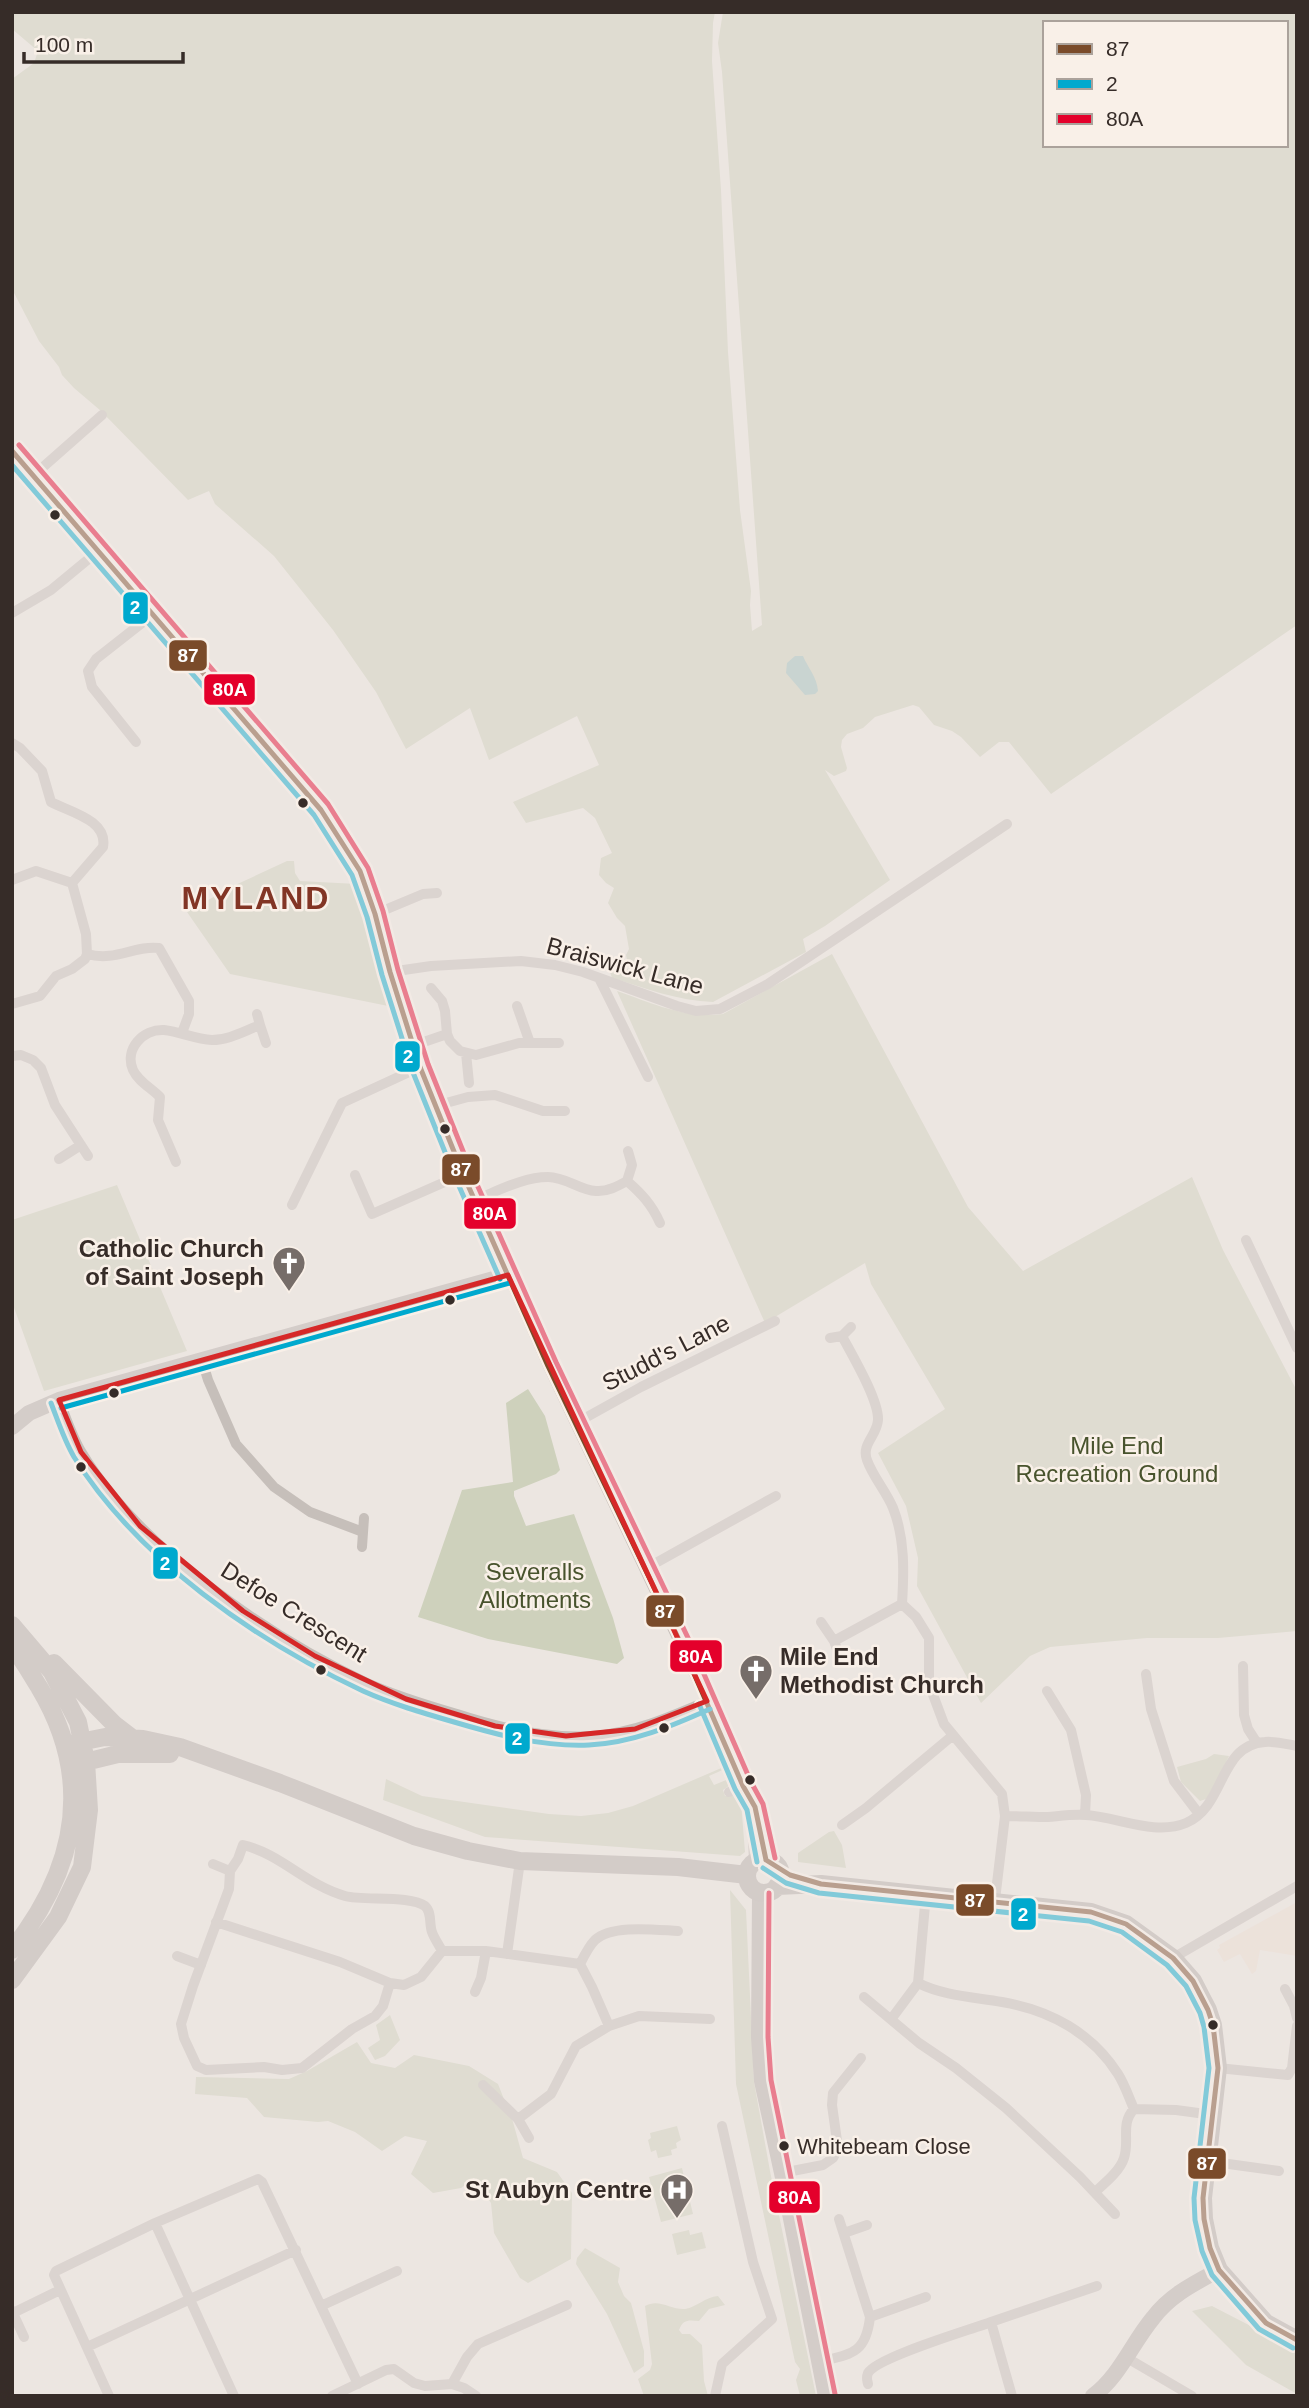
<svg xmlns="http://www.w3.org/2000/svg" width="1309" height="2408" font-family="Arial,sans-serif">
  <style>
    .green { fill: #ced1bc; fill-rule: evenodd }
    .plaza { fill: #eaddd1 }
    .water { fill: #9ebebc }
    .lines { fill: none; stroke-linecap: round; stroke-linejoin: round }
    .street { stroke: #c6bfba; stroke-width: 10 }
    .secondary { stroke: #b6afab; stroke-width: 16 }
    .primary { stroke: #b4ada9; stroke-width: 18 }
    .bus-1-casing { stroke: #f9f0e8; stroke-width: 10 }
    .bus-2-casing { stroke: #f9f0e8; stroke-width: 10 }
    .bus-3-casing { stroke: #f9f0e8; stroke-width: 10 }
    .bus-1 { stroke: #7a4b2a; stroke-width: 5 }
    .bus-2 { stroke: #00a9ce; stroke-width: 5 }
    .bus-3 { stroke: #e4002b; stroke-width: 5 }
    .marked { fill: none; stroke: #d62828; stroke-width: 5; stroke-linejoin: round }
    .bus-dot { fill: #362c28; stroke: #f9f0e8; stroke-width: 2.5 }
    .labels { text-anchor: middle; stroke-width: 5; stroke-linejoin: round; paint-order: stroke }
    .bus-label { font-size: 22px; fill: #362c28; stroke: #f9f0e8; text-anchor: start }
    .street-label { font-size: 24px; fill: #362c28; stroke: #f9f0e8 }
    .poi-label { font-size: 24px; font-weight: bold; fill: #362c28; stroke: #f9f0e8; text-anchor: end }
    .park-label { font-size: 24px; fill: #48532d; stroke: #f9f0e8 }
    .district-label { font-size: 32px; font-weight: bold; letter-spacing: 2px; fill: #823525; stroke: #f9f0e8 }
    .line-badge { stroke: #f9f0e8; stroke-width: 2.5 }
    .badge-label { font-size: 19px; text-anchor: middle; font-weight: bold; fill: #fff }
  </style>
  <rect width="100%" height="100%" fill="#ece6e1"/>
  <path class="green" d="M12 12H715L713 23 712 61 721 190 728 352 740 510 751 591 750 605 752 631 762 625 722 72 718 43 723 12H1297V625L1051 794 1009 742H999L980 757 961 737 952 731 934 725 919 707 913 705 875 717 863 728 847 734 842 740 841 747 847 768 846 771 834 776 825 770 890 880 825 926 803 939 806 952 713 1002C678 1001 645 988 612 978L610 972 629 969 626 955 629 949 625 926 617 918 608 903 614 888 606 883 599 875 601 858 612 853 595 818 583 808 526 823 513 802 599 765 577 716 489 760 470 708 406 749 376 692 333 630 274 556 215 504 209 491 188 500 101 411 74 388 62 375 59 367 39 341 12 289V79L34 63 38 51 12 29ZM1045 23H1286V145H1045Z
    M287 861H294L295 873 300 881 357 884 370 939 393 1007 230 974 187 912 231 887Z
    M832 954 968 1207 1023 1271 1192 1177 1223 1250 1297 1391V1631L1218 1638H1147L1050 1647 1030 1656 981 1703 917 1586 918 1558 906 1506 878 1453 945 1409 871 1284 865 1263 765 1323 617 991C652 1003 685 1019 723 1014Z
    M117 1185 187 1351 44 1391 12 1302V1220Z
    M528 1389 545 1416 560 1470 556 1474 514 1491V1496L526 1526 574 1514 613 1618 624 1658 617 1664 488 1639 418 1617 462 1490 513 1482 506 1403Z
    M1214 1754 1229 1756 1210 1795 1206 1799 1200 1801 1181 1782 1177 1767 1206 1759Z
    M726 1766 727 1768 709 1776 714 1785 731 1778 733 1783 723 1790 725 1796 738 1795 741 1802 745 1852 740 1856 485 1837 383 1800 386 1779 422 1796 549 1814 581 1816 608 1813 633 1806Z
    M834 1831 842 1845 846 1868 798 1862V1853L829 1832Z
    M730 1890 746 1910 754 2082 770 2171 816 2396H800L796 2380 800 2369 795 2362 736 2084Z
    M390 2015 400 2040 385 2056 375 2060 368 2048 380 2040 376 2025Z
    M357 2042 371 2063 395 2068 414 2055 469 2066 498 2084 513 2122 523 2158 557 2172 572 2193 571 2259 528 2283 520 2278 494 2233 491 2203 474 2178 461 2188 433 2193 411 2174 427 2141 405 2136 382 2151 355 2132 328 2121 318 2122 264 2117 247 2098 195 2094 196 2077 289 2079 307 2071Z
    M677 2126 681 2140 676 2143 677 2148 671 2150 672 2155 658 2158 656 2150 651 2152 648 2140 651 2138 650 2133Z
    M682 2168 693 2214 661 2222 649 2177Z
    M689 2230 690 2235 702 2232 706 2248 677 2255 672 2234Z
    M585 2248 620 2268 618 2282 624 2296 631 2303 644 2351V2366L634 2373 607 2314 576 2264 577 2258Z
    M718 2296 725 2305 709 2309 699 2321C689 2320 683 2319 679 2330L682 2334H690L702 2345 704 2381 708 2396H644L638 2379 650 2370 652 2364 645 2306C659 2298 671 2310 685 2309 697 2307 705 2297 718 2296Z
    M1212 2306 1297 2350V2394L1246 2365 1192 2311Z"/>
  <path class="plaza" d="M1297 1902V1956L1260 1950 1256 1971 1252 1974 1240 1954 1224 1962 1217 1950 1220 1948 1219 1945Z"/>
  <path class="water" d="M795 656H803C808 668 817 677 818 691L815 694 805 695 786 673 787 663Z"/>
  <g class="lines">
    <path class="street" d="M34 475 102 415
      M12 613 51 590 97 552
      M136 742 92 687 88 671 96 659 152 615
      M12 743 20 748 42 771 51 802C70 812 108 820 103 847L72 883 86 934 87 954 85 959 72 969 56 976 40 996 12 1004
      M12 880 36 871 72 883
      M375 914 423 894 437 893
      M87 954C116 962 134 945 159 948L189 1001V1014L182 1033
      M390 972 431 966 521 961 555 965 583 972 677 1006 696 1011 720 1009 768 984 1007 824
      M599 978 648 1077
      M431 988 442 1001 445 1011 447 1034 450 1041 460 1051 476 1055 519 1043H559
      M517 1006 530 1043
      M260 1025 266 1043
      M415 1045 447 1034
      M466 1053 469 1083
      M12 1056 21 1055 33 1060 41 1068 55 1105 88 1156
      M435 1106 468 1097 495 1095 543 1111H565
      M59 1159 81 1145
      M176 1162 158 1120 160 1097C151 1088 138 1081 133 1070 124 1049 143 1029 164 1030 181 1032 195 1039 212 1040 229 1040 244 1031 260 1025L257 1014
      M355 1175 372 1214 463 1174
      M627 1181C642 1194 652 1205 660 1223
      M475 1200C498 1191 523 1177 548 1177 566 1177 579 1190 596 1191 607 1192 618 1186 627 1181L632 1165 628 1151
      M292 1205 342 1103 420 1067
      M1246 1240 1297 1348
      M508 1275 548 1366 707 1701 743 1786 755 1807 766 1860
      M842 1336C852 1355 879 1400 878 1420 877 1436 861 1444 867 1460 873 1477 886 1491 893 1508 905 1538 904 1572 902 1604L916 1617 929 1638V1684L944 1724 1002 1794 1005 1816 995 1900
      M830 1338 842 1336 851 1327
      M202 1360 208 1380 236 1444 274 1487 310 1512 363 1532
      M59 1400C66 1417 72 1437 82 1453 139 1548 268 1636 367 1683 396 1696 426 1705 457 1714 500 1728 546 1739 592 1736 633 1733 670 1717 707 1701
      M576 1423 641 1387 775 1321
      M362 1547 364 1518
      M645 1569 776 1496
      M821 1622 834 1641 841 1660
      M834 1641 902 1604
      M1243 1666 1244 1715 1248 1729 1257 1743
      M1146 1674 1151 1709 1174 1781 1199 1814
      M1047 1691 1071 1730 1086 1795 1085 1815
      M729 1792 743 1786
      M747 1800 752 1823 754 1862
      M1005 1816C1019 1816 1034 1817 1048 1817 1060 1816 1073 1814 1086 1815 1118 1817 1155 1836 1186 1823 1226 1806 1218 1745 1265 1742 1275 1741 1286 1744 1297 1746
      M842 1825 866 1808 952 1736
      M213 1864 230 1871
      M216 1922 340 1962 390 1983 404 1985 421 1977 442 1951H486L580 1964 592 1987 609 2026
      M507 1954 520 1861
      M177 1956 201 1965
      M1173 1958 1297 1886
      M580 1964C584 1956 589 1946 595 1940 612 1924 657 1930 678 1931
      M390 1983 383 2006 375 2016 352 2029 302 2068 282 2070 264 2067 206 2070 197 2066 184 2038 181 2024 193 1986 229 1889 230 1871 238 1859 243 1845C281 1854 306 1885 345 1896 363 1901 411 1895 425 1906 432 1912 429 1924 432 1932 434 1938 439 1945 442 1951
      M918 1983C944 1996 974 1997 1002 2002 1050 2010 1092 2033 1118 2074 1125 2085 1129 2098 1134 2109
      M1285 1989 1294 2006 1297 2018
      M475 1992 481 1978 486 1951
      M864 1997 919 2043 956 2068 1006 2108 1080 2177 1115 2214
      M892 2018 918 1983 926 1894
      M1218 2068 1288 2075 1292 2068 1297 2026
      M483 2085 518 2119 529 2138
      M518 2119 551 2094 576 2046 609 2026 639 2016 710 2019
      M1207 2161 1279 2171
      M782 2173 823 2165 833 2158 838 2148 832 2105 833 2093 861 2058
      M1095 2192C1105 2183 1120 2171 1124 2158 1130 2140 1120 2124 1134 2109L1176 2110 1213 2115
      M155 2223 234 2396
      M844 2233 867 2225
      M323 2305 397 2271
      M12 2311 24 2337
      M13 2313 60 2290
      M870 2317 926 2297
      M87 2347 296 2250
      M1127 2358 1192 2396
      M819 2362C851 2354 866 2354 870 2317L839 2219
      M452 2384 467 2357 478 2344 567 2305
      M868 2384C867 2379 866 2378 868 2373 877 2357 970 2330 991 2322
      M109 2396 54 2275 56 2271 155 2223 258 2179 262 2182 358 2384
      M332 2396 386 2370 394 2369 414 2383 425 2386 452 2384 464 2388 476 2396
      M715 2396 722 2364 772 2319 753 2262 722 2126
      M1012 2396 991 2322 1097 2286"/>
    <path class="secondary" d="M12 451 282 763 321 810 360 871 375 914 390 972 420 1067 463 1174 508 1275 59 1400 29 1413 12 1427
      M760 1893 759 2037 762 2081 782 2173 826 2396
      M1093 2396C1120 2376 1132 2343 1153 2318 1170 2295 1195 2283 1219 2270"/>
    <path class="primary" d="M12 1625 52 1672 78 1722 86 1761 89 1810 82 1867 58 1917 12 1980
      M12 1647C23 1659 30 1673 39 1687 95 1780 77 1868 12 1950
      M54 1663 115 1725 132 1738
      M65 1745 105 1737 143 1739 180 1747 280 1783 414 1836 468 1851 520 1861 678 1867 747 1875
      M77 1764 118 1754H170
      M747 1876a17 17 0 1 1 34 0a17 17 0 1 1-34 0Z
      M777 1886 821 1884 1091 1912 1126 1924 1173 1958 1193 1981 1208 2010 1213 2025 1218 2068 1203 2198 1204 2219 1210 2248 1219 2270 1266 2323 1297 2340"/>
    <defs>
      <path id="bus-1" d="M12 451 321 810 360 871 375 914 390 972 420 1067 463 1174 548 1366 682 1646 743 1786 755 1807 766 1860
        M766 1860 790 1875 821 1884 1091 1912 1126 1924 1173 1958 1193 1981 1208 2010 1213 2025 1218 2068 1203 2198 1204 2219 1210 2248 1219 2270 1266 2323 1297 2340"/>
      <path id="bus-2" d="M12 465 314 815 352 875 367 917 382 975 412 1070 455 1177 500 1279
        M51 1403C58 1421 64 1440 74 1457 138 1559 256 1641 363 1691 392 1704 423 1713 454 1722 498 1735 542 1747 589 1745 632 1743 672 1726 710 1709
        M61 1408 510 1283
        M699 1704 735 1789 747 1810 757 1862
        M763 1868 786 1883 819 1893 1089 1921 1122 1932 1167 1965 1186 1986 1200 2013 1204 2027 1209 2068 1194 2198 1195 2220 1202 2251 1212 2275 1259 2329 1293 2348"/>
      <path id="bus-3" d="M19 445 328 804 368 868 383 911 398 970 428 1064 471 1171 556 1362 690 1642 751 1782 763 1804 775 1858
        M769 1893 768 2037 771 2080 835 2394"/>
    </defs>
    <use href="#bus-1" class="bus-1-casing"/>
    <use href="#bus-2" class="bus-2-casing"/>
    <use href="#bus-3" class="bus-3-casing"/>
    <use href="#bus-1" class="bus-1"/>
    <use href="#bus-2" class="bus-2"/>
    <use href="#bus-3" class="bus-3"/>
  </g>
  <path d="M0 0H1309V2408H0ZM508 1275 707 1701 635 1729 566 1736 495 1726 406 1699 315 1656 243 1611 140 1526 81 1452 59 1400Z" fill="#ece6e1" fill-opacity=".55" fill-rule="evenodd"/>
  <path class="marked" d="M508 1275 707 1701 635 1729 566 1736 495 1726 406 1699 315 1656 243 1611 140 1526 81 1452 59 1400Z"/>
  <defs>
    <symbol id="church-pin" viewBox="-11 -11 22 30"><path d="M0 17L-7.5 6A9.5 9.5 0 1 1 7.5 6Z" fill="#766d69" stroke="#f9f0e8"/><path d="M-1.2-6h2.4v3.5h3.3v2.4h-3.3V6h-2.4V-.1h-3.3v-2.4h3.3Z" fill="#fff"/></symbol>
    <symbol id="hospital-pin" viewBox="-11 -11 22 30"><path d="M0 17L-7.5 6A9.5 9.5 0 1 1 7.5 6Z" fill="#766d69" stroke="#f9f0e8"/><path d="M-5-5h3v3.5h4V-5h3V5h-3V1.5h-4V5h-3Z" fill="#fff"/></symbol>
  </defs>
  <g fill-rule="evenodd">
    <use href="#church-pin" x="270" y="1244" width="38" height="52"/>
    <use href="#church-pin" x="737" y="1652" width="38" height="52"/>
    <use href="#hospital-pin" x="658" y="2171" width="38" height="52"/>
  </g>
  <g class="bus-dot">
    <circle cx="55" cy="515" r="6"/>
    <circle cx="303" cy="803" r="6"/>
    <circle cx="445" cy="1129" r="6"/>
    <circle cx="450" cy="1300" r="6"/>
    <circle cx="114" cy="1393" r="6"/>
    <circle cx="81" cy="1467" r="6"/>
    <circle cx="321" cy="1670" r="6"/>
    <circle cx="664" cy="1728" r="6"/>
    <circle cx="750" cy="1780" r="6"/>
    <circle cx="1213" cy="2025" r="6"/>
    <circle cx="784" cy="2146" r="6"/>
  </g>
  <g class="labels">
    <g class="bus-label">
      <text x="797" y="2154">Whitebeam Close</text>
    </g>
    <g class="street-label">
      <text transform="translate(625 966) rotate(15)" y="8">Braiswick Lane</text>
      <text transform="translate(666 1353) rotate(-27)" y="8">Studd's Lane</text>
      <text transform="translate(294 1612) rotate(32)" y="8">Defoe Crescent</text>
    </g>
    <g class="poi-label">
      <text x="264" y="1257">Catholic Church<tspan x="264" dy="28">of Saint Joseph</tspan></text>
      <text x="780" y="1665" text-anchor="start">Mile End<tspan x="780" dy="28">Methodist Church</tspan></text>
      <text x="652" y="2198">St Aubyn Centre</text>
    </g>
    <g class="park-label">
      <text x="1117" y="1454">Mile End<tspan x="1117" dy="28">Recreation Ground</tspan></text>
      <text x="535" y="1580">Severalls<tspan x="535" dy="28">Allotments</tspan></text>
    </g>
    <g class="district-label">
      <text x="256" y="909">MYLAND</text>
    </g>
  </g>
  <g class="line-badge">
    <rect x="122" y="591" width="27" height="34" rx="7" fill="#00a9ce"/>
    <rect x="168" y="639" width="40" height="33" rx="7" fill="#7a4b2a"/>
    <rect x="203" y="673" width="53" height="33" rx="7" fill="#e4002b"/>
    <rect x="394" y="1040" width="27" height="33" rx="7" fill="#00a9ce"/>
    <rect x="441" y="1153" width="40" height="33" rx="7" fill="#7a4b2a"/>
    <rect x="463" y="1197" width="54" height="33" rx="7" fill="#e4002b"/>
    <rect x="152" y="1546" width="27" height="34" rx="7" fill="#00a9ce"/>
    <rect x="645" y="1594" width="40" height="34" rx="7" fill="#7a4b2a"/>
    <rect x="669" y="1639" width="54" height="34" rx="7" fill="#e4002b"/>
    <rect x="504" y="1722" width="27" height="33" rx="7" fill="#00a9ce"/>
    <rect x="955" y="1883" width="40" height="34" rx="7" fill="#7a4b2a"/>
    <rect x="1010" y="1897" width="27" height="34" rx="7" fill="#00a9ce"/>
    <rect x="1187" y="2147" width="40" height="33" rx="7" fill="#7a4b2a"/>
    <rect x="768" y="2180" width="53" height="34" rx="7" fill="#e4002b"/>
  </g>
  <g class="badge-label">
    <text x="135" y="614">2</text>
    <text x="188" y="662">87</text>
    <text x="230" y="696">80A</text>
    <text x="408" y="1063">2</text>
    <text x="461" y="1176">87</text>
    <text x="490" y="1220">80A</text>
    <text x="165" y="1570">2</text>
    <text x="665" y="1618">87</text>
    <text x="696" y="1663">80A</text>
    <text x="517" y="1745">2</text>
    <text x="975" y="1907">87</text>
    <text x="1023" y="1921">2</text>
    <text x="1207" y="2170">87</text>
    <text x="795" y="2204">80A</text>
  </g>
  <rect width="1309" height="2408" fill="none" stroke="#362c28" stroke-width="28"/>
  <rect x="1043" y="21" width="245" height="126" fill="#f9f0e8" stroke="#aba29b" stroke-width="2"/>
  <rect x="1057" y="44" width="35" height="10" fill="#7a4b2a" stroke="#aba29b" stroke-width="2"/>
  <text x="1106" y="56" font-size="21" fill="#362c28">87</text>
  <rect x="1057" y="79" width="35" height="10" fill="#00a9ce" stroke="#aba29b" stroke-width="2"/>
  <text x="1106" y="91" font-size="21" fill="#362c28">2</text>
  <rect x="1057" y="114" width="35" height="10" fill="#e4002b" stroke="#aba29b" stroke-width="2"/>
  <text x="1106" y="126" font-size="21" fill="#362c28">80A</text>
  <path d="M24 52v10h159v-10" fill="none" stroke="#362c28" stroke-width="3.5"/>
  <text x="35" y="52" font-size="21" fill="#362c28" stroke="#f9f0e8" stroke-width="5" paint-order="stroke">100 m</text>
</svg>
